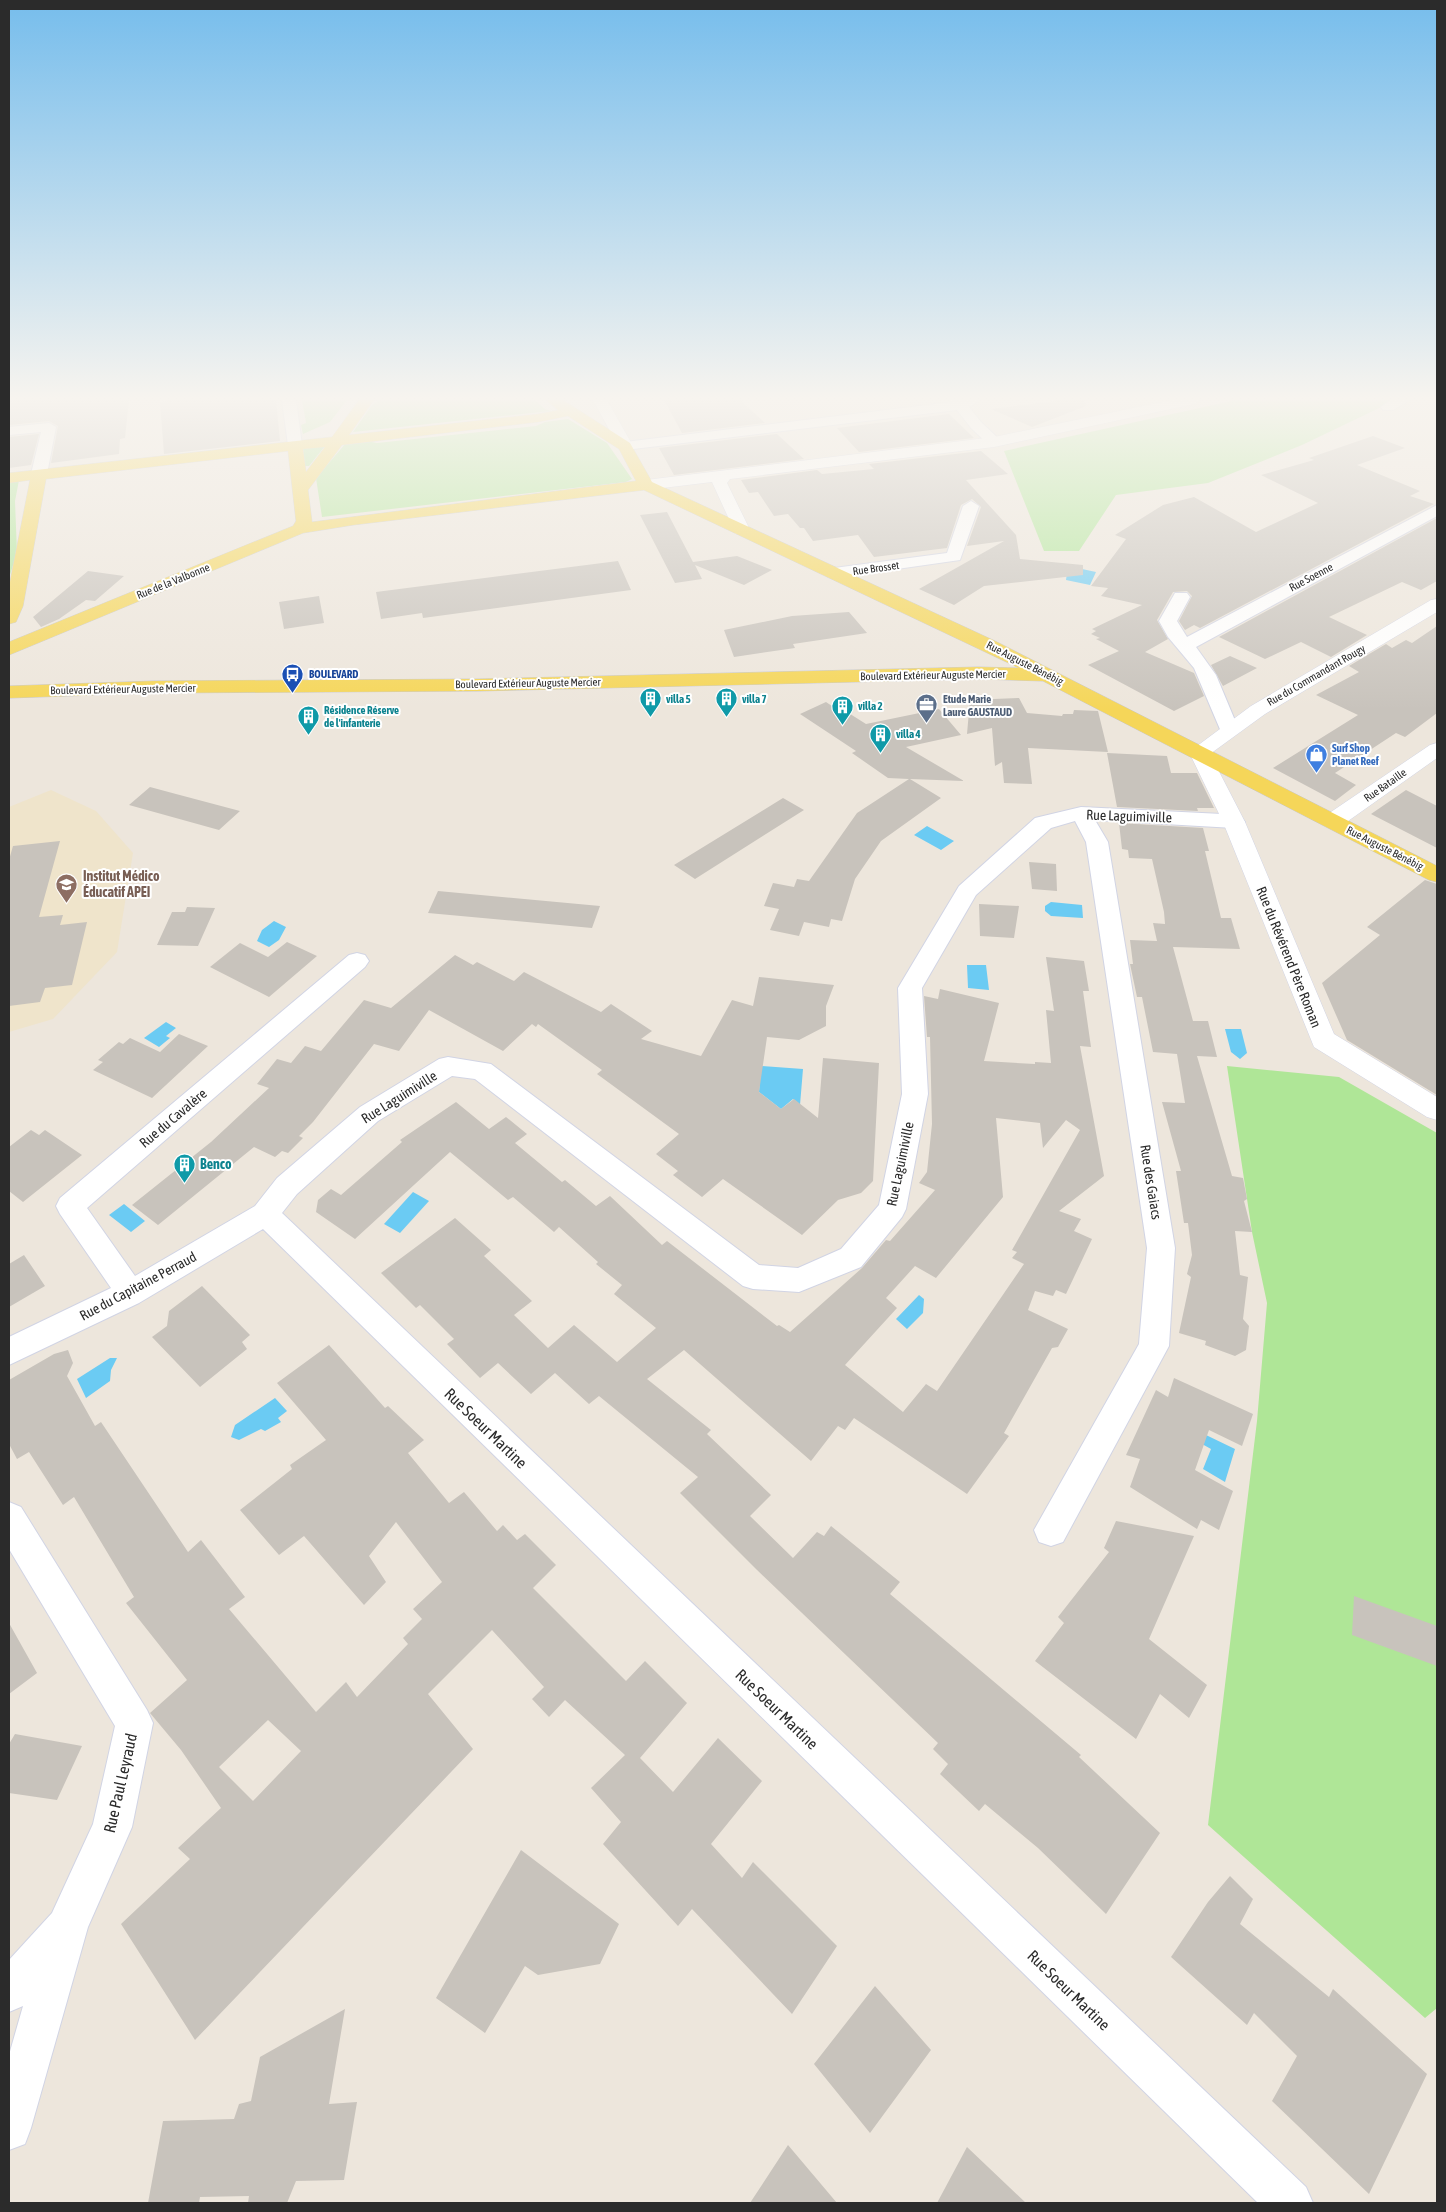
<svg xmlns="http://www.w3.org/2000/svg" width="1446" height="2212" font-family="'Asap Condensed',sans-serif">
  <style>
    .education { fill: #efe4cb }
    .green { fill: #afe697 }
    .water { fill: #6bcbf3 }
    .building { fill: #c8c3bc; fill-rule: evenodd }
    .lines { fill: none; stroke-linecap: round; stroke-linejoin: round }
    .street-casing { stroke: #d1d4e4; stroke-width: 2 }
    .secondary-casing { stroke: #d1d4e4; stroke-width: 1 }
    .primary-casing { stroke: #c8c8c8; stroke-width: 1 }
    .street { fill: #fff; fill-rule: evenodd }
    .secondary { fill: #fff; fill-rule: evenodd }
    .primary { fill: #f5d659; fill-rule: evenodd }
    .labels { text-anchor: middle; stroke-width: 4; stroke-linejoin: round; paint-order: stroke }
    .far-street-label { font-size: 11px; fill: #2b2b2b; stroke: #fff }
    .far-transit-label { font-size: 11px; font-weight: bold; fill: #164399; stroke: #fff; text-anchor: start }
    .far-culture-label { font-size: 11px; font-weight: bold; fill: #0d838f; stroke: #fff; text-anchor: start }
    .far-service-label { font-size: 11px; font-weight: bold; fill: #4e5e75; stroke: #fff; text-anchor: start }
    .far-shop-label { font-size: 11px; font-weight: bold; fill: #366cbe; stroke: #fff; text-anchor: start }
    .street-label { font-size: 14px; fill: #2b2b2b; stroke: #fff }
    .education-label { font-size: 14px; font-weight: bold; fill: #785e54; stroke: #fff; text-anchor: start }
    .culture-label { font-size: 14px; font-weight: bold; fill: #0d838f; stroke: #fff; text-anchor: start }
    .near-street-label { font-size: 16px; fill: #2b2b2b; stroke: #fff }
  </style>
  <rect width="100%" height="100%" fill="#ede6dc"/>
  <path class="education" d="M51 790 96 811 133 853 117 952 53 1019 9 1032V807Z"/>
  <path class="green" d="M302 400H347L330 422 303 434 301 425 306 423Z
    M379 400H535L545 409 551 411 353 432 372 405Z
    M1236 400H1396L1302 445 1208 483 1116 495 1079 551H1044L1004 451Z
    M568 419 607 443 632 479 626 482 322 517 316 478 346 443 366 441 377 443 536 426 545 422Z
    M325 446 309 466H305L302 449Z
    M19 480 15 501 17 553 9 578V481Z
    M1227 1066 1339 1077 1437 1133V2008L1425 2018 1208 1825 1257 1421 1267 1303 1252 1232Z"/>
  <path class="water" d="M1082 569 1096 572 1090 585 1066 580 1067 573Z
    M927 826 954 841 941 850 914 835Z
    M1051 902 1082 905 1083 918 1051 916 1045 911V906Z
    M274 921 286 927 279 940 269 947 257 941 262 930Z
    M967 965H986L989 990 968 988Z
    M166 1022 176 1028 166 1036 170 1038 159 1047 144 1038Z
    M1225 1029H1241L1247 1053 1240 1059 1231 1052Z
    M761 1066 803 1069 800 1105 793 1099 781 1109 759 1092Z
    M413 1192 429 1201 400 1233 384 1224Z
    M124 1204 145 1221 131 1232 109 1215Z
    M919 1295 924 1299 923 1313 907 1329 896 1319Z
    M110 1358H117L111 1370 110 1381 86 1398 77 1379Z
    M275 1398 287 1411 278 1418 281 1422 265 1431 261 1429 239 1440 231 1437 235 1425Z
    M1206 1435 1235 1449 1225 1482 1203 1469 1211 1449 1202 1444Z"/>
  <path class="building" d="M9 400H129L125 438 120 439 119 454 51 463 58 426 49 421 9 425Z
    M175 400H276L280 441 164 454 160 402Z
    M664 400H740L765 423 682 433Z
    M1063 400H1085L1086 406 1032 427 991 409Z
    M949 414 974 438 859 452 837 428Z
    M39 434 31 465 9 468V437Z
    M777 434 804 459 674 475 659 448Z
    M1373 436 1405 448 1357 465 1420 491 1410 496 1434 504 1200 628 1194 625 1185 630 1179 621 1192 596 1187 591 1173 592 1157 620 1168 639 1145 652 1194 673 1204 696 1174 711 1088 665 1119 651 1096 639 1100 638 1091 634 1096 631 1092 629 1142 605 1101 596 1108 588 1091 586 1126 539 1115 535 1163 505 1194 497 1256 532 1318 503 1261 475 1314 460 1309 458Z
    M981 451 1008 474 966 480 1016 535 1020 559 1083 565V575L984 586 954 605 919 589 1004 541 967 546 981 507 972 499 961 505 947 548 874 557 858 535 813 541 804 528H800L788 514 774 516 758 492 749 493 741 480 817 470 822 474 874 469 869 464Z
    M667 512 693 562 737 556 772 570 744 585 695 565 702 579 675 583 640 515Z
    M1437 518V581L1421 590 1402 582 1329 617 1367 635 1331 657 1301 642 1265 659 1219 637Z
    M618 561 631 590 423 618 422 613 381 619 376 592Z
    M88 571 124 576 95 601 86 600 59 619 41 627 33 617Z
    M319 596 324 623 284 629 279 602Z
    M849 612 867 633 793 644 795 648 734 657 724 630 792 616Z
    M1437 626V713L1405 737 1396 733 1335 773 1356 785 1335 801 1273 768 1358 715 1316 695 1359 672 1349 666 1386 644 1392 648 1406 640 1412 643Z
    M1230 656 1257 668 1223 686 1211 665Z
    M1019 698 1027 713 1062 716 1063 714H1073L1074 710 1098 711 1108 752 1028 748 1032 784 1004 783 1002 762 995 766 992 728 967 734 970 700Z
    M826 702 844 714 847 712 866 724 939 709 961 735 906 747 964 781 910 779 941 798 881 841 855 879 842 921 831 919 829 927 804 922 799 936 770 930 779 909 764 906 773 883 794 887 797 879 809 881 857 813 909 779 888 778 852 753 856 751 800 714Z
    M1107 753 1167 756 1171 773H1197L1214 808H1197L1198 811 1117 807Z
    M150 787 176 794 240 811 219 830 129 805Z
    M1406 790 1437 806V848L1371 814Z
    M783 798 804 810 695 879 674 865Z
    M1119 823 1203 828 1209 851H1205L1221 918H1231L1240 949 1173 947 1193 1021H1208L1217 1057 1197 1056 1232 1176 1243 1178 1247 1199 1244 1201 1252 1232 1235 1231 1240 1275 1248 1277 1243 1319 1249 1326 1246 1350 1235 1356 1205 1345 1206 1341 1179 1333 1191 1277 1187 1274 1192 1255 1188 1223H1184L1176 1171H1181L1162 1102 1185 1103 1177 1054 1153 1052 1142 997H1137L1130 964H1133L1130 940 1157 941 1153 923 1165 924 1164 912 1152 859 1129 858 1128 850 1122 849Z
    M60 841 39 917 63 915 60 925 87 922 72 985 45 988 40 1002 9 1006V860L13 846Z
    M1029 862 1056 864 1057 891 1032 889Z
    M1425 880 1437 884V1095L1347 1040 1322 983 1380 935 1367 927Z
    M438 891 600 906 592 928 428 913Z
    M979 904 1019 906 1014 938 980 936Z
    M187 907 215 908 198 946 157 945 172 912H185Z
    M287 942 317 956 269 997 210 967 240 943 268 957Z
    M455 955 473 965 477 962 514 981 524 972 601 1012 611 1004 652 1031 641 1039 701 1056 732 1000 753 1006 759 977 834 985 826 1006V1026L799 1040 767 1037 759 1092 781 1109 794 1099 818 1118 823 1058 879 1063 873 1181 861 1193 838 1200 802 1235 723 1179 702 1197 673 1175 678 1171 656 1154 679 1134 597 1074 602 1070 538 1024 536 1027 532 1024 503 1051 429 1010 399 1051 374 1044 313 1122 299 1136 303 1138 288 1153 282 1151 275 1157 254 1147 158 1225 132 1205 211 1142 269 1088 257 1084 277 1059 291 1063 305 1046 321 1051 364 1000 391 1008Z
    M1046 957 1084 961 1089 991H1083L1091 1047 1080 1046 1104 1176 1059 1211 1081 1219 1074 1231 1092 1239 1066 1294 1056 1290 1053 1296 1035 1291 1028 1310 1068 1329 1058 1347 1052 1348 1004 1433 1009 1436 967 1494 854 1418 845 1430 838 1426 811 1461 684 1350 647 1379 711 1430 707 1434 771 1495 750 1516 793 1558 817 1532 824 1536 831 1526 900 1582 890 1594 1081 1755 1079 1757 1160 1833 1106 1914 1038 1848 985 1804 979 1811 940 1774 948 1764 933 1749 938 1743 756 1569 680 1493 698 1477 599 1396 589 1404 555 1373 531 1394 498 1363 480 1378 447 1344 454 1339 420 1305 416 1308 381 1273 455 1218 491 1250 484 1256 532 1301 514 1315 548 1348 574 1325 617 1362 656 1328 614 1294 622 1285 596 1264 598 1262 559 1227 554 1232 513 1197 508 1200 450 1152 355 1239 316 1212 318 1200 331 1189 341 1195 402 1142 400 1140 456 1102 489 1129 506 1117 527 1134 515 1143 562 1182 565 1180 596 1206 610 1196 662 1245 667 1241 777 1326 779 1325 790 1332 862 1268 886 1240 890 1241 935 1190 919 1183 927 1172 932 1124 930 1037H927L924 996 938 999 940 989 999 1003 984 1061 1035 1064V1062L1051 1063 1046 1010 1054 1011ZM996 1118 1040 1123 1043 1148 1066 1120 1080 1130 1012 1250 1017 1252 1012 1258 1024 1264 937 1391 926 1384 903 1412 845 1365 897 1308 886 1298 915 1266 936 1278 1003 1197Z
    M179 1034 208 1046 152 1098 93 1070 103 1062 98 1060 119 1042 123 1044 130 1038 160 1052Z
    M31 1130 39 1135 45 1130 82 1155 23 1202 9 1191V1147Z
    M24 1255 45 1286 9 1307V1264Z
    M202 1286 250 1335 242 1342 247 1349 200 1387 152 1337 167 1326 169 1311Z
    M329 1345 385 1408 388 1406 424 1440 408 1453 449 1503 464 1492 497 1531 503 1525 517 1540 525 1534 556 1565 533 1588 626 1681 645 1661 687 1703 640 1758 673 1792 718 1738 762 1781 711 1844 742 1878 753 1862 837 1946 792 2014 692 1909 678 1926 603 1844 621 1822 591 1788 625 1755 565 1700 549 1717 532 1699 544 1687 492 1630 428 1694 473 1749 195 2040 121 1924 190 1859 178 1848 221 1808 181 1750 150 1713 187 1680 126 1603 134 1597 74 1497 63 1505 29 1452 17 1459 9 1444V1380L54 1354 68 1350 73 1363 67 1376 95 1426 101 1422 188 1552 201 1540 245 1597 229 1609 316 1712 346 1682 357 1697 408 1644 403 1638 422 1619 413 1609 442 1582 396 1522 369 1556 386 1582 364 1605 304 1536 279 1555 240 1510 292 1469 290 1465 326 1440 277 1383ZM268 1720 301 1751 253 1801 219 1767Z
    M1174 1378 1253 1414 1242 1446 1209 1430 1195 1470 1233 1491 1219 1530 1201 1520 1197 1529 1130 1487 1140 1459 1126 1455 1156 1390 1168 1397Z
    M1116 1521 1194 1536 1149 1639 1207 1685 1189 1718 1160 1694 1136 1739 1035 1661 1064 1623 1058 1617 1109 1552 1104 1548Z
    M1354 1596 1437 1626V1666L1352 1635Z
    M9 1623 37 1673 9 1694Z
    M15 1734 82 1746 57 1800 9 1793V1744Z
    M521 1850 619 1924 600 1964 538 1975 525 1966 485 2033 436 1998Z
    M1230 1876 1253 1899 1240 1924 1329 1997 1333 1989 1427 2074 1369 2194 1272 2101 1297 2056 1254 2013 1247 2025 1171 1957 1208 1902Z
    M875 1986 931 2050 870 2133 814 2064Z
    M345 2009 329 2104 357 2102 344 2180 296 2181 287 2203H248L249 2196 200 2197 199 2203H148L163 2121 234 2119 239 2104 251 2101 260 2057Z
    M788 2145 837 2203H750Z
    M967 2147 1026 2203H937Z"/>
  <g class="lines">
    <defs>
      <path id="street" d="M282 400H296L302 445 300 448H290L288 445Z
        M950 400H980L969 407 981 422 999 439 1001 442 999 445H989L971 428 957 410 625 450 618 446 625 442 952 402Z
        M1391 400H1410L1393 410H1383L1381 407Z
        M49 423 56 427 47 474 39 479 31 474 41 432 9 435V427Z
        M971 501 979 506 960 560 834 578 828 577 826 573 828 569 834 568 947 553 963 506Z
        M1437 505V516L1196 647 1216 675 1239 730 1236 734H1222L1194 668 1168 637 1159 621 1175 593H1187L1190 597 1177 621 1187 637Z
        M1081 807 1222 814 1241 817 1245 822 1241 827 1234 828 1095 820 1108 842 1175 1248 1169 1346 1063 1542 1051 1546 1039 1542 1034 1530 1139 1344 1147 1248 1086 842 1075 821 1051 828 976 895 922 988 928 1094 906 1209 902 1217 861 1267 799 1292 753 1289 743 1286 475 1079 452 1076 378 1121 297 1194 282 1213 1306 2187 1313 2203H1258L263 1229 139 1303 9 1365V1337L111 1288 60 1214 56 1206 60 1198 349 955 357 953 365 955 369 961 365 967 87 1208 135 1276 255 1206 277 1178 360 1107 439 1059 448 1057 491 1064 759 1265 798 1268 841 1249 879 1205 902 1094 898 988 959 886 1035 818Z
        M9 1502 21 1507 147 1710 153 1723 132 1827 88 1927 31 2128 25 2144 9 2150V2055L23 2006 9 2012V1960L52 1913 93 1824 115 1726 9 1549Z"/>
      <path id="secondary" d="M593 400H607L633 446 630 449H620Z
        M1172 400H1201L1194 404 994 447 730 479 727 483 750 530 748 534H736L734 530 712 482 646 490 638 485 646 480 994 437Z
        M1437 599V612L1265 714 1210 754 1245 822 1334 1034 1437 1097V1120L1427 1117 1314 1047 1223 822 1189 752 1251 706 1431 600Z
        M1437 743V758L1341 826 1333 828 1325 826 1322 821 1325 816 1430 745Z"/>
      <path id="primary" d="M359 400H374L349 435 538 414 558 410 546 400H563L630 443 652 482 995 641 1437 866V882L1429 880 1043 681 978 679 479 691 154 693 9 698V686L154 681 479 679 978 667 1019 668 644 490 353 525 303 533 9 655V642L293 526 296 521 288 451 46 479 23 606 16 622 9 624V587L30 480 9 483V473L332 437ZM568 416 619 449 636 481 312 522 308 490 342 445 538 422ZM325 447 306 472 303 449Z"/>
    </defs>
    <use href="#street" class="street-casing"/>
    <use href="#secondary" class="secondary-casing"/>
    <use href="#primary" class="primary-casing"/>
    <use href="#street" class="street"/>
    <use href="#secondary" class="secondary"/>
    <use href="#primary" class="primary"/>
  </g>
  <linearGradient id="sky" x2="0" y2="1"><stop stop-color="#76bdec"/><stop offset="0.56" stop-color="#f7f4ef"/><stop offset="1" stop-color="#f7f4ef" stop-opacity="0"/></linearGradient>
  <rect width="1446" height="710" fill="url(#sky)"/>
  <defs>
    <symbol id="bus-pin" viewBox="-11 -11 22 30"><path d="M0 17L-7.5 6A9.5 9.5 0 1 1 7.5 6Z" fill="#1a4fb4" stroke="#fff"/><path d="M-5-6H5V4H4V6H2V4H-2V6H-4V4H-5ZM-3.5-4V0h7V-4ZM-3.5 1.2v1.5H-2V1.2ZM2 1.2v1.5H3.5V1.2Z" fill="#fff"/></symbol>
    <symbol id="building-pin" viewBox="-11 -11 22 30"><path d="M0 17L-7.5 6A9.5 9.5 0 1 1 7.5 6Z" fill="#0f9aa8" stroke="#fff"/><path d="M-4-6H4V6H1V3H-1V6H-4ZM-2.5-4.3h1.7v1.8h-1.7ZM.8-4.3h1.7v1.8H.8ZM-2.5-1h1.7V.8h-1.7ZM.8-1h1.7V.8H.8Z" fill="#fff"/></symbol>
    <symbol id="office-pin" viewBox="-11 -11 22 30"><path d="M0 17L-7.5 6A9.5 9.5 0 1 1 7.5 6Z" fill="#5c6f8a" stroke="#fff"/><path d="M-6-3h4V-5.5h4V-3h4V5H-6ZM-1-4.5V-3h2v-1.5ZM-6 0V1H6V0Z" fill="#fff"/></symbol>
    <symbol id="shop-pin" viewBox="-11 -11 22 30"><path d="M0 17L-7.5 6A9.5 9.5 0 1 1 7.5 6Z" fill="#3f7fe0" stroke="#fff"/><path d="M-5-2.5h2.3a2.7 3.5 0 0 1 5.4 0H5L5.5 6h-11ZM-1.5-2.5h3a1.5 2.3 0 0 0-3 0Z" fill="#fff"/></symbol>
    <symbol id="university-pin" viewBox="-11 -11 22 30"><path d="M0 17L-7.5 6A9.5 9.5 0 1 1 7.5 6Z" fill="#8d6e63" stroke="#fff"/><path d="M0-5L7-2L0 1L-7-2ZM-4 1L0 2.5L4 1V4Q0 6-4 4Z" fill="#fff"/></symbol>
  </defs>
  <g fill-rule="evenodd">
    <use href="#bus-pin" x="280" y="662" width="25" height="34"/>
    <use href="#building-pin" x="638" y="686" width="25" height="34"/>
    <use href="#building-pin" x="714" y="686" width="25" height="34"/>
    <use href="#office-pin" x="914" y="692" width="25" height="34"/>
    <use href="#building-pin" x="830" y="694" width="25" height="34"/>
    <use href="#building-pin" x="296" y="704" width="25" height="34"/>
    <use href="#building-pin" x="868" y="722" width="25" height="34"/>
    <use href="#shop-pin" x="1304" y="742" width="25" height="34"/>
    <use href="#university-pin" x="54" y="872" width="25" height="34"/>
    <use href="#building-pin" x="172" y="1152" width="25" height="34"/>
  </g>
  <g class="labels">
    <g class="far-street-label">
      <text transform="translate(876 568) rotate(-8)" y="4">Rue Brosset</text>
      <text transform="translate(1311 577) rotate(-28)" y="4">Rue Soenne</text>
      <text transform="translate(173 581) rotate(-22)" y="4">Rue de la Valbonne</text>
      <text transform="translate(1025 663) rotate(27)" y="4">Rue Auguste Bénébig</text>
      <text transform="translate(933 675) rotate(-1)" y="4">Boulevard Extérieur Auguste Mercier</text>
      <text transform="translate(1316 675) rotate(-30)" y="4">Rue du Commandant Rougy</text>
      <text transform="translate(528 683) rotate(-1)" y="4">Boulevard Extérieur Auguste Mercier</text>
      <text transform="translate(123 689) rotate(-1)" y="4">Boulevard Extérieur Auguste Mercier</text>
      <text transform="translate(1385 785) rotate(-35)" y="4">Rue Bataille</text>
      <text transform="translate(1385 848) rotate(27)" y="4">Rue Auguste Bénébig</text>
    </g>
    <g class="far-transit-label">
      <text x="309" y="678">BOULEVARD</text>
    </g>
    <g class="far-culture-label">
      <text x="666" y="703">villa 5</text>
      <text x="742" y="703">villa 7</text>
      <text x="858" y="710">villa 2</text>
      <text x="324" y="714">Résidence Réserve<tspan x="324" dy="13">de l'infanterie</tspan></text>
      <text x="896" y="738">villa 4</text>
    </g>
    <g class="far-service-label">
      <text x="943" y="703">Etude Marie<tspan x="943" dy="13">Laure GAUSTAUD</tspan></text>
    </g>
    <g class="far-shop-label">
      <text x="1332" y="752">Surf Shop<tspan x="1332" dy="13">Planet Reef</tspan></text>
    </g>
    <g class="street-label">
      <text transform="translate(1129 816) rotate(2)" y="5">Rue Laguimiville</text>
      <text transform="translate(1289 957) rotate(68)" y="5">Rue du Révérend Père Roman</text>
      <text transform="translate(399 1097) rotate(-32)" y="5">Rue Laguimiville</text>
      <text transform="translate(173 1118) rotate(-40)" y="5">Rue du Cavalère</text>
      <text transform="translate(900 1164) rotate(-78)" y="5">Rue Laguimiville</text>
      <text transform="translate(1151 1182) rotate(81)" y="5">Rue des Gaiacs</text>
      <text transform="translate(138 1286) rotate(-28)" y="5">Rue du Capitaine Perraud</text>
    </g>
    <g class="education-label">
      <text x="83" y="881">Institut Médico<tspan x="83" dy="16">Éducatif APEI</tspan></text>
    </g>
    <g class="culture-label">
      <text x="200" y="1169">Benco</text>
    </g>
    <g class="near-street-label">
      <text transform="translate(486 1428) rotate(44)" y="6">Rue Soeur Martine</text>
      <text transform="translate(777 1709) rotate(44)" y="6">Rue Soeur Martine</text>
      <text transform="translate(120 1783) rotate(-77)" y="6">Rue Paul Leyraud</text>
      <text transform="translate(1069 1990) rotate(44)" y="6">Rue Soeur Martine</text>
    </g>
  </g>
  <rect width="1446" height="2212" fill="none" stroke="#2b2b2b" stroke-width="20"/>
</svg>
